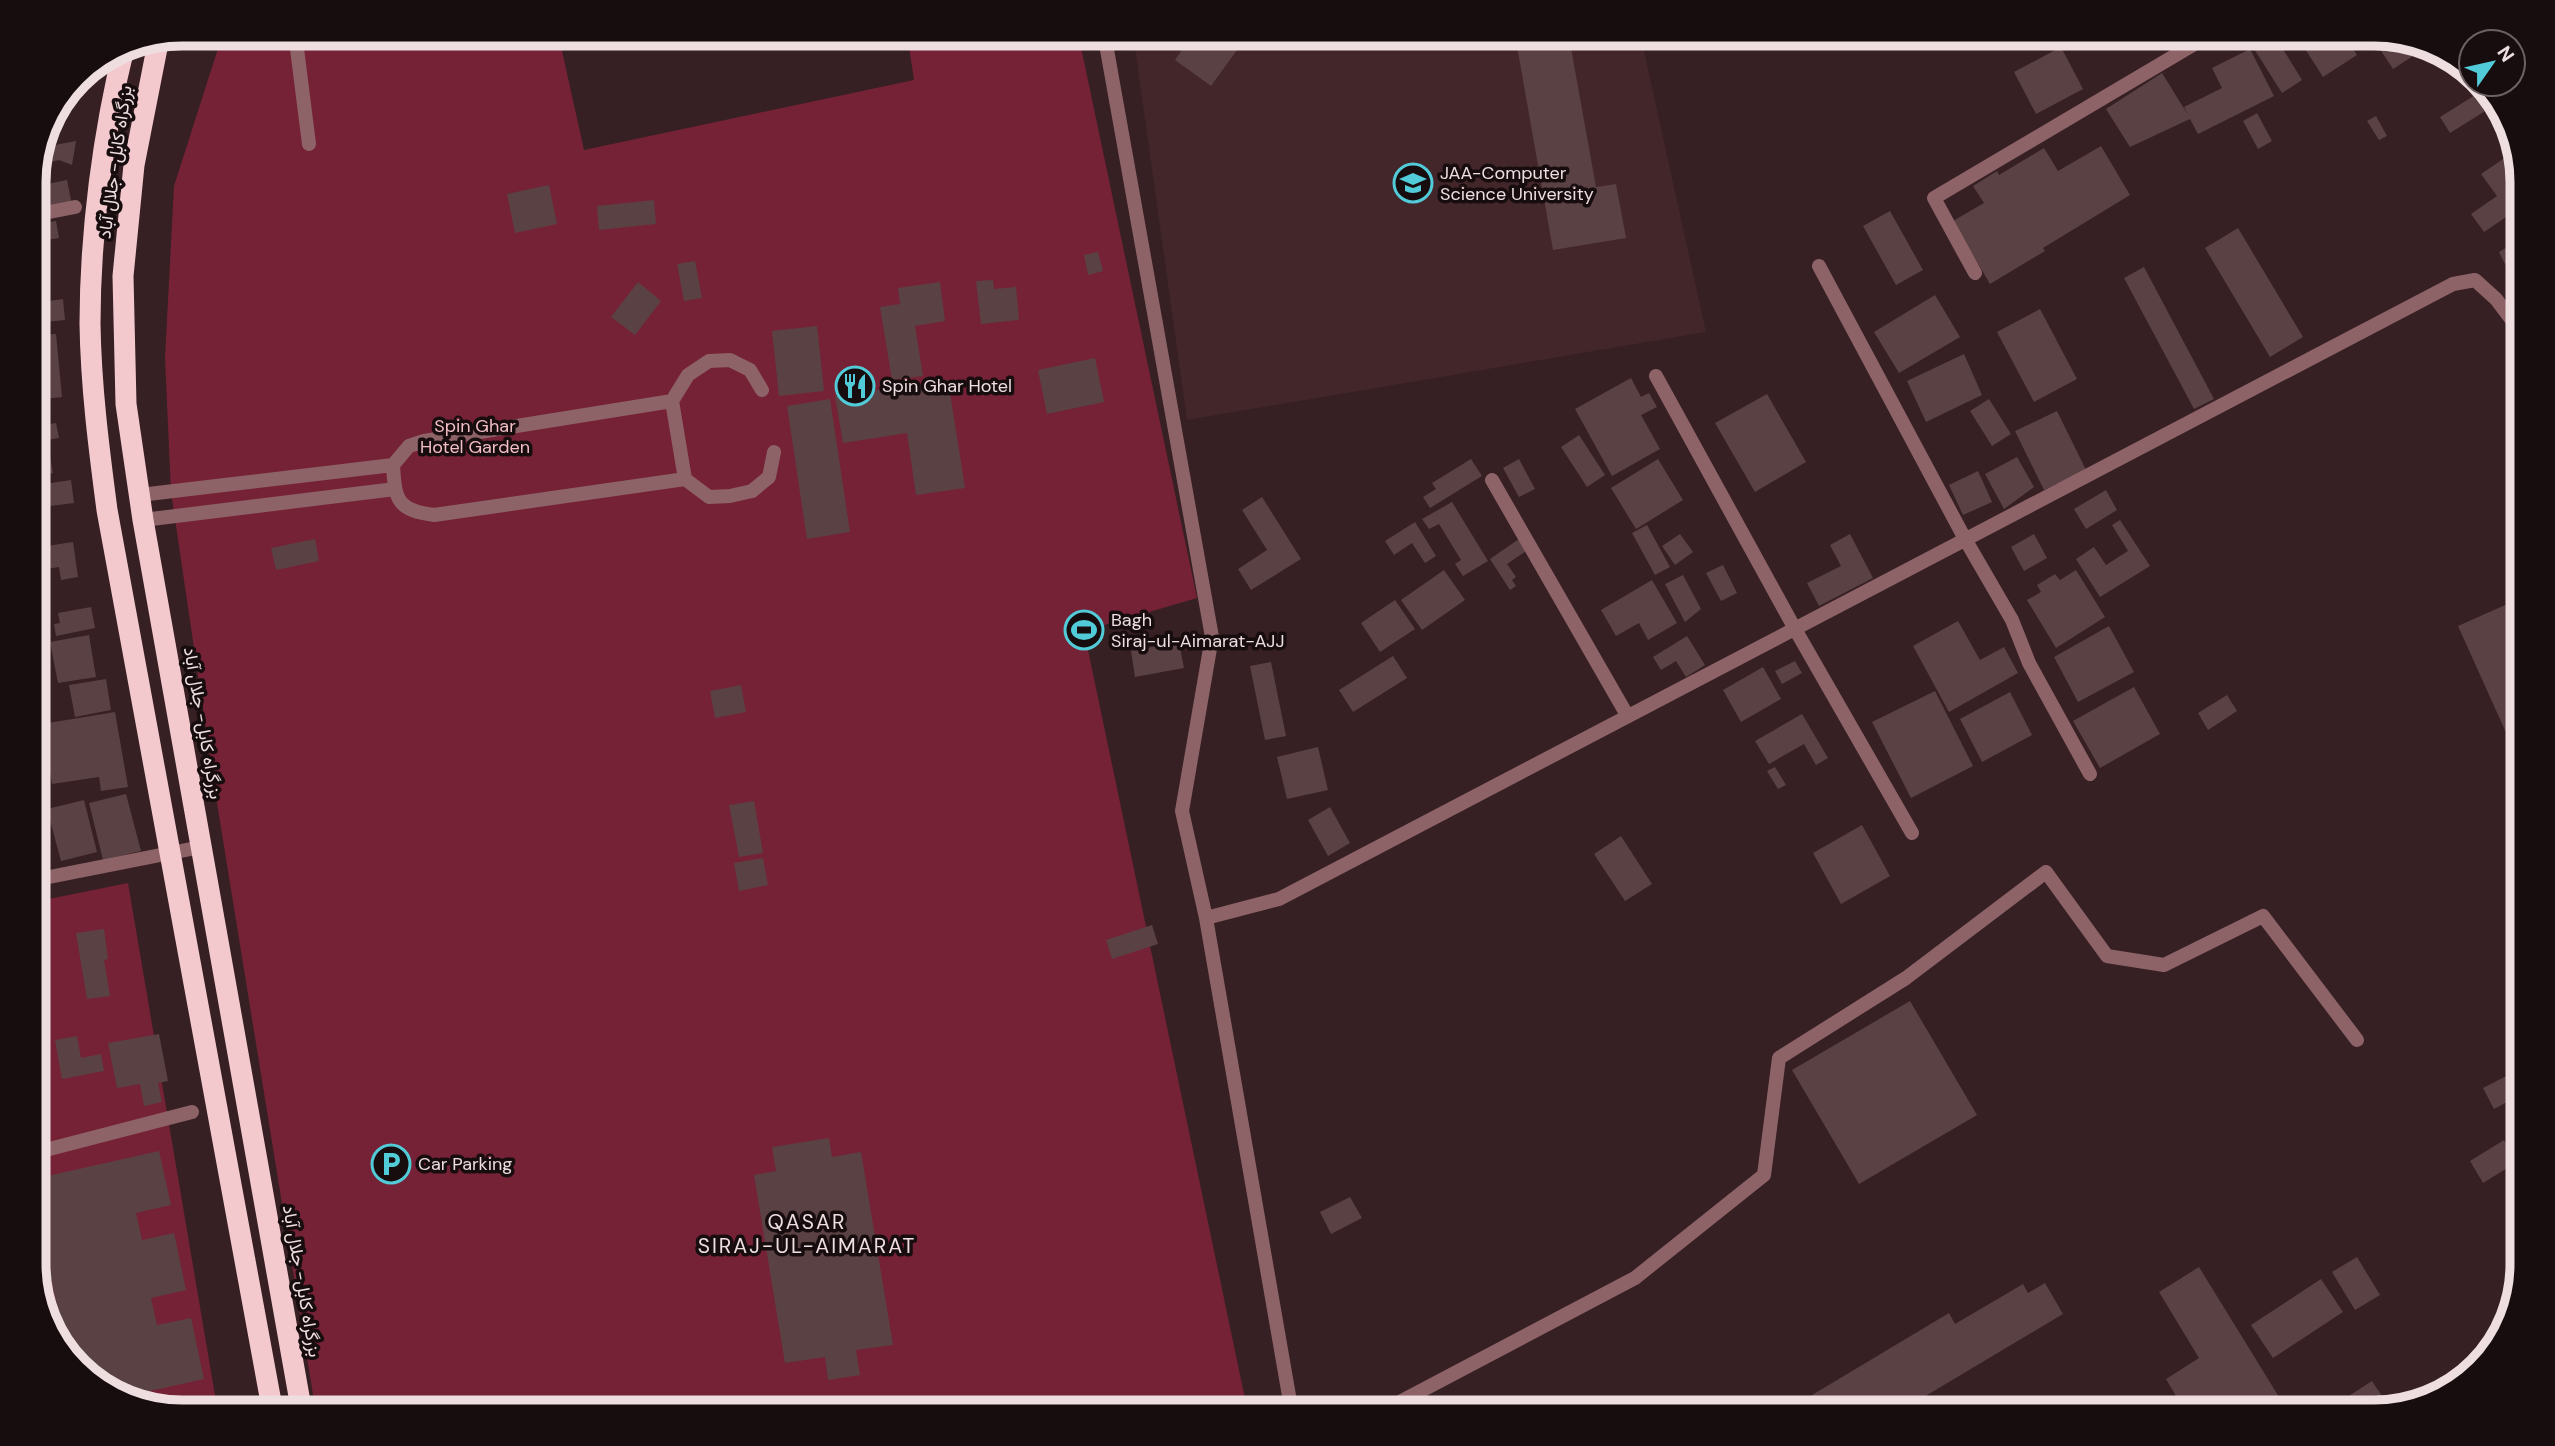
<svg xmlns="http://www.w3.org/2000/svg" width="2555" height="1446" font-family="'DM Sans',Vazirmatn,sans-serif">
  <style>
    .built { fill: #43262a }
    .green { fill: #762236 }
    .building { fill: #5a4144 }
    .lines { fill: none; stroke-linecap: round; stroke-linejoin: round }
    .lane { stroke: #8d6368; stroke-width: 14 }
    .street { stroke: #8d6368; stroke-width: 14 }
    .highway { stroke: #f4c9ce; stroke-width: 21 }
    .rail-casing { stroke: #b9a7a9; stroke-width: 8 }
    .rail { stroke: #170d0f; stroke-width: 5; stroke-dasharray: 16; stroke-linecap: butt }
    .labels { text-anchor: middle; stroke-width: 7; stroke-linejoin: round; paint-order: stroke }
    .street-label { font-size: 18px; fill: #eedee0; stroke: #170d0f }
    .poi-label { font-size: 18px; fill: #eedee0; stroke: #170d0f; text-anchor: start }
    .park-label { font-size: 18px; fill: #f3bfc5; stroke: #170d0f }
    .quarter-label { font-size: 21px; letter-spacing: 2px; fill: #eedee0; stroke: #170d0f }
    .rim { fill: none; stroke: #eedee0; stroke-width: 9 }
  </style>
  <rect width="100%" height="100%" fill="#362023"/>
  <path class="built" d="M1133 33H1640L1706 332 1187 420Z"/>
  <path class="green" d="M223 33H558L584 150 914 80 907 33H1078L1197 598 1084 631 1248 1413H316L216 797 171 492 165 358 174 186Z
    M128 883 218 1413H181L107 1393 58 1347 34 1274V902Z"/>
  <path class="building" d="M1194 33H1229L1242 43 1211 86 1175 60Z
    M2027 33H2054L2031 43Z
    M2268 33H2273L2302 80 2282 93 2251 44Z
    M2295 33H2359L2348 41 2357 55 2323 77Z
    M1569 37 1596 187 1616 184 1626 238 1553 250 1517 46Z
    M2391 38 2403 41 2413 56 2393 69 2378 46Z
    M2061 47 2083 89 2036 114 2014 72Z
    M2250 49 2274 96 2198 134 2190 119 2130 147 2106 109 2162 73 2188 115 2184 107 2222 88 2212 68Z
    M78 81 79 93 66 94 68 107H60L59 102 73 82Z
    M2480 92 2485 97 2489 94 2498 103 2450 133 2440 117Z
    M2257 113 2272 141 2258 149 2243 121Z
    M2376 116 2387 136 2379 140 2367 121Z
    M76 141 72 165 59 160 35 166 39 148Z
    M2101 146 2130 195 2043 248 2045 251 1990 284 1953 221 1984 203 1973 186 1997 171 1999 175 2044 148 2058 171Z
    M2515 151 2521 172V234L2509 215 2484 232 2471 214 2497 196 2481 174Z
    M34 170 38 186 67 180 72 205 34 213Z
    M549 185 557 224 515 233 507 194Z
    M654 200 656 224 599 230 597 206Z
    M1890 211 1923 270 1896 285 1863 226Z
    M56 221 59 238 34 242V225Z
    M2238 228 2303 337 2270 357 2205 248Z
    M2519 240 2521 245V257L2506 266 2499 252Z
    M1098 252 1103 271 1088 275 1084 255Z
    M695 261 702 298 684 301 677 264Z
    M2144 267 2214 399 2194 409 2124 278Z
    M993 280 994 289 1016 287 1019 320 981 324 976 281Z
    M638 282 661 301 635 335 611 317Z
    M940 282 945 321 915 326 923 376 892 380 880 307 900 304 898 288Z
    M1935 295 1960 337 1899 373 1874 332Z
    M63 299 65 320 34 323V303Z
    M2040 309 2077 379 2034 402 1997 332Z
    M817 326 824 391 779 396 772 331Z
    M56 334 62 397 43 399 38 335Z
    M1964 354 1982 395 1926 422 1907 381Z
    M1095 358 1104 402 1047 414 1038 370Z
    M1631 378 1641 397 1649 393 1657 407 1641 415 1660 449 1612 476 1575 409Z
    M948 380 965 488 916 495 907 433 843 443 835 396Z
    M1767 394 1806 462 1755 492 1715 423Z
    M830 399 850 532 807 539 787 406Z
    M1989 399 2011 434 1992 446 1970 411Z
    M40 402 44 425 56 423 59 438 47 440 53 473 34 477V403Z
    M2057 411 2086 470 2044 490 2015 431Z
    M1579 435 1605 475 1587 487 1561 447Z
    M2017 457 2034 487 2004 509 1985 474Z
    M1471 459 1482 476 1430 508 1423 497 1436 489 1432 483Z
    M1519 459 1535 489 1519 497 1503 468Z
    M1658 459 1683 500 1636 529 1611 488Z
    M1978 471 1992 502 1963 515 1949 485Z
    M71 480 74 503 50 506 48 495 39 496 38 485Z
    M2106 490 2117 510 2086 529 2074 509Z
    M1262 497 1301 559 1251 590 1238 569 1267 550 1242 510Z
    M1452 502 1488 561 1463 576 1455 564 1461 560 1439 524 1429 529 1422 519Z
    M2120 520 2150 566 2100 597 2076 559 2094 547 2106 565 2128 551 2112 525Z
    M1415 522 1436 556 1425 563 1412 543 1394 555 1385 541Z
    M1647 525 1670 567 1655 575 1632 533Z
    M1680 534 1693 552 1675 565 1662 546Z
    M1850 534 1873 578 1819 606 1807 583 1841 566 1830 545Z
    M2034 534 2047 558 2024 571 2011 547Z
    M315 539 319 561 276 570 271 548Z
    M1519 539 1526 551 1507 564 1516 577 1512 580 1516 586 1510 590 1490 559Z
    M73 542 78 577 61 580 59 567 34 571V548Z
    M1723 565 1737 593 1721 601 1706 573Z
    M1444 570 1465 600 1422 630 1401 600Z
    M2076 570 2105 617 2056 648 2027 600 2041 592 2037 585 2055 574 2060 580Z
    M1683 575 1701 609 1685 622 1665 584Z
    M1652 580 1677 623 1648 640 1639 623 1616 636 1601 610Z
    M1395 600 1415 629 1380 652 1361 623Z
    M2512 602 2522 622V768L2458 626Z
    M91 607 95 628 56 636 54 624 60 623 58 613Z
    M1958 621 1980 660 2004 647 2018 673 1949 712 1913 646Z
    M2109 626 2134 672 2078 702 2054 657Z
    M89 635 96 677 58 683 50 642Z
    M1687 636 1705 665 1686 677 1676 661 1661 670 1653 657Z
    M1179 642 1184 668 1135 677 1131 651Z
    M1393 656 1407 678 1353 712 1339 690Z
    M1795 661 1802 673 1782 684 1775 671Z
    M1271 662 1286 736 1265 740 1250 666Z
    M1763 667 1781 699 1741 722 1723 690Z
    M106 679 111 710 75 717 69 685Z
    M741 685 746 712 715 718 710 691Z
    M2134 687 2160 734 2100 768 2073 721Z
    M1935 691 1973 766 1911 798 1872 722Z
    M2010 692 2032 735 1982 762 1960 719Z
    M2227 695 2237 711 2208 730 2198 713Z
    M115 712 128 787 101 791 99 777 52 784 42 724Z
    M1802 714 1828 758 1816 765 1804 744 1769 764 1755 741Z
    M40 722 45 755 34 757V723Z
    M1318 747 1328 790 1287 799 1277 757Z
    M1775 767 1786 785 1778 789 1767 771Z
    M126 794 141 851 103 860 89 803Z
    M84 800 97 852 61 861 47 809Z
    M754 801 763 853 739 857 729 805Z
    M1330 807 1350 843 1328 856 1308 820Z
    M1862 825 1890 876 1841 904 1813 853Z
    M1621 836 1652 884 1625 901 1594 854Z
    M763 858 768 885 739 891 734 863Z
    M1152 925 1158 944 1112 959 1106 940Z
    M104 929 108 959 104 960 110 996 87 999 76 933Z
    M1910 1001 1977 1115 1859 1184 1792 1070Z
    M159 1034 168 1081 158 1083 162 1102 144 1106 140 1084 117 1088 108 1043Z
    M77 1036 81 1058 101 1054 104 1071 62 1079 55 1040Z
    M2522 1068V1094L2494 1109 2483 1088Z
    M829 1138 832 1157 861 1152 893 1345 856 1350 860 1375 828 1380 825 1357 785 1363 754 1175 776 1171 772 1147Z
    M2504 1140 2517 1162 2483 1183 2470 1161Z
    M159 1151 171 1205 136 1213 142 1240 174 1233 186 1290 151 1298 157 1325 191 1318 204 1379 123 1397 107 1393 68 1356 34 1202V1179Z
    M1350 1197 1362 1218 1331 1234 1320 1212Z
    M2357 1257 2380 1295 2355 1310 2332 1272Z
    M2199 1267 2289 1413H2236L2232 1406 2220 1413H2186L2166 1379 2199 1358 2159 1292Z
    M2321 1279 2343 1312 2273 1358 2251 1325Z
    M2045 1283 2063 1314 1897 1413H1782L1949 1313 1955 1324 2023 1284 2028 1293Z
    M2372 1381 2390 1408 2374 1413H2344L2338 1403Z"/>
  <g class="lines">
    <path class="lane" d="M295 33 309 144
      M762 390 750 370 730 360 709 361 688 375 672 401 685 479 709 497 730 496 752 491 769 477 774 452
      M672 401 424 441 409 446 393 465C395 500 397 510 434 515L685 479
      M140 495 393 465
      M143 520 395 489"/>
    <path class="street" d="M1104 33 1212 637 1182 811 1206 918 1292 1413
      M2428 48 2431 54 2438 50
      M34 215 75 207
      M1819 266 1965 539 2012 620 2029 663 2090 774
      M1975 273 1934 198 2213 33
      M1656 376 1795 629 1912 833
      M1492 480 1627 715
      M34 880 201 847
      M1206 918 1279 899 2453 284 2475 280 2496 299 2521 332
      M34 1153 192 1112
      M1379 1413 1635 1278 1764 1175 1779 1058 1906 978 2046 872 2107 956 2164 965 2263 916 2357 1040"/>
    <path class="highway" d="M159 38 134 165 123 276 126 404 143 520 302 1413
      M125 44C103 132 90 234 90 324 91 387 99 449 107 510L273 1413"/>
    <defs>
      <path id="rail" d="M188 1413 241 1403 271 1401"/>
    </defs>
    <use href="#rail" class="rail-casing"/>
    <use href="#rail" class="rail"/>
  </g>
  <defs>
    <symbol id="university-ring" viewBox="-11 -11 22 22"><circle r="9.5" fill="#170d0f" stroke="#52cbd8" stroke-width="1.5"/><path d="M0-5L7-2L0 1L-7-2ZM-4 1L0 2.5L4 1V4Q0 6-4 4Z" fill="#52cbd8"/></symbol>
    <symbol id="restaurant-ring" viewBox="-11 -11 22 22"><circle r="9.5" fill="#170d0f" stroke="#52cbd8" stroke-width="1.5"/><path d="M-5-6h1v4h1v-4h1v4h1v-4h1v5L-1.5 .5V6h-2V.5L-5-1ZM5-6V6H3V1.5H1.5Q1.5-4 5-6Z" fill="#52cbd8"/></symbol>
    <symbol id="stadium-ring" viewBox="-11 -11 22 22"><circle r="9.5" fill="#170d0f" stroke="#52cbd8" stroke-width="1.5"/><path d="M0-5a6.5 5 0 1 0 0 10a6.5 5 0 1 0 0-10ZM-3.5-1.8h7v3.6h-7Z" fill="#52cbd8"/></symbol>
    <symbol id="parking-ring" viewBox="-11 -11 22 22"><circle r="9.5" fill="#170d0f" stroke="#52cbd8" stroke-width="1.5"/><path d="M-3.5-5.5H1a3.5 3.5 0 0 1 0 7H-1V5.5H-3.5ZM-1-3.4V-.6H.8a1.4 1.4 0 0 0 0-2.8Z" fill="#52cbd8"/></symbol>
  </defs>
  <g fill-rule="evenodd">
    <use href="#university-ring" x="1391" y="161" width="44" height="44"/>
    <use href="#restaurant-ring" x="833" y="364" width="44" height="44"/>
    <use href="#stadium-ring" x="1062" y="608" width="44" height="44"/>
    <use href="#parking-ring" x="369" y="1142" width="44" height="44"/>
  </g>
  <g class="labels">
    <g class="street-label">
      <text transform="translate(115 162) rotate(-82)" y="6">بزرگراه کابل- جلال آباد</text>
      <text transform="translate(203 723) rotate(80)" y="6">بزرگراه کابل- جلال آباد</text>
      <text transform="translate(302 1281) rotate(80)" y="6">بزرگراه کابل- جلال آباد</text>
    </g>
    <g class="poi-label">
      <text x="1440" y="179">JAA-Computer<tspan x="1440" dy="21">Science University</tspan></text>
      <text x="882" y="392">Spin Ghar Hotel</text>
      <text x="1111" y="626">Bagh<tspan x="1111" dy="21">Siraj-ul-Aimarat-AJJ</tspan></text>
      <text x="418" y="1170">Car Parking</text>
    </g>
    <g class="park-label">
      <text x="475" y="432">Spin Ghar<tspan x="475" dy="21">Hotel Garden</tspan></text>
    </g>
    <g class="quarter-label">
      <text x="807" y="1229">QASAR<tspan x="807" dy="24">SIRAJ-UL-AIMARAT</tspan></text>
    </g>
  </g>
  <path d="M0 0H2555V1446H0ZM182 46H2374A136 136 0 0 1 2510 182V1264A136 136 0 0 1 2374 1400H182A136 136 0 0 1 46 1264V182A136 136 0 0 1 182 46Z" fill="#170d0f" fill-rule="evenodd"/>
  <path class="rim" d="M182 46H2374A136 136 0 0 1 2510 182V1264A136 136 0 0 1 2374 1400H182A136 136 0 0 1 46 1264V182A136 136 0 0 1 182 46Z"/>
  <g transform="translate(2492 63) rotate(56)"><circle r="33" fill="#170d0f" stroke="#6d6163" stroke-width="2"/>
  <path d="M0-5L12 26L0 18L-12 26Z" fill="#52cbd8"/>
  <text y="-10" font-size="19" font-weight="bold" text-anchor="middle" fill="#eedee0">N</text>
  </g>
</svg>
